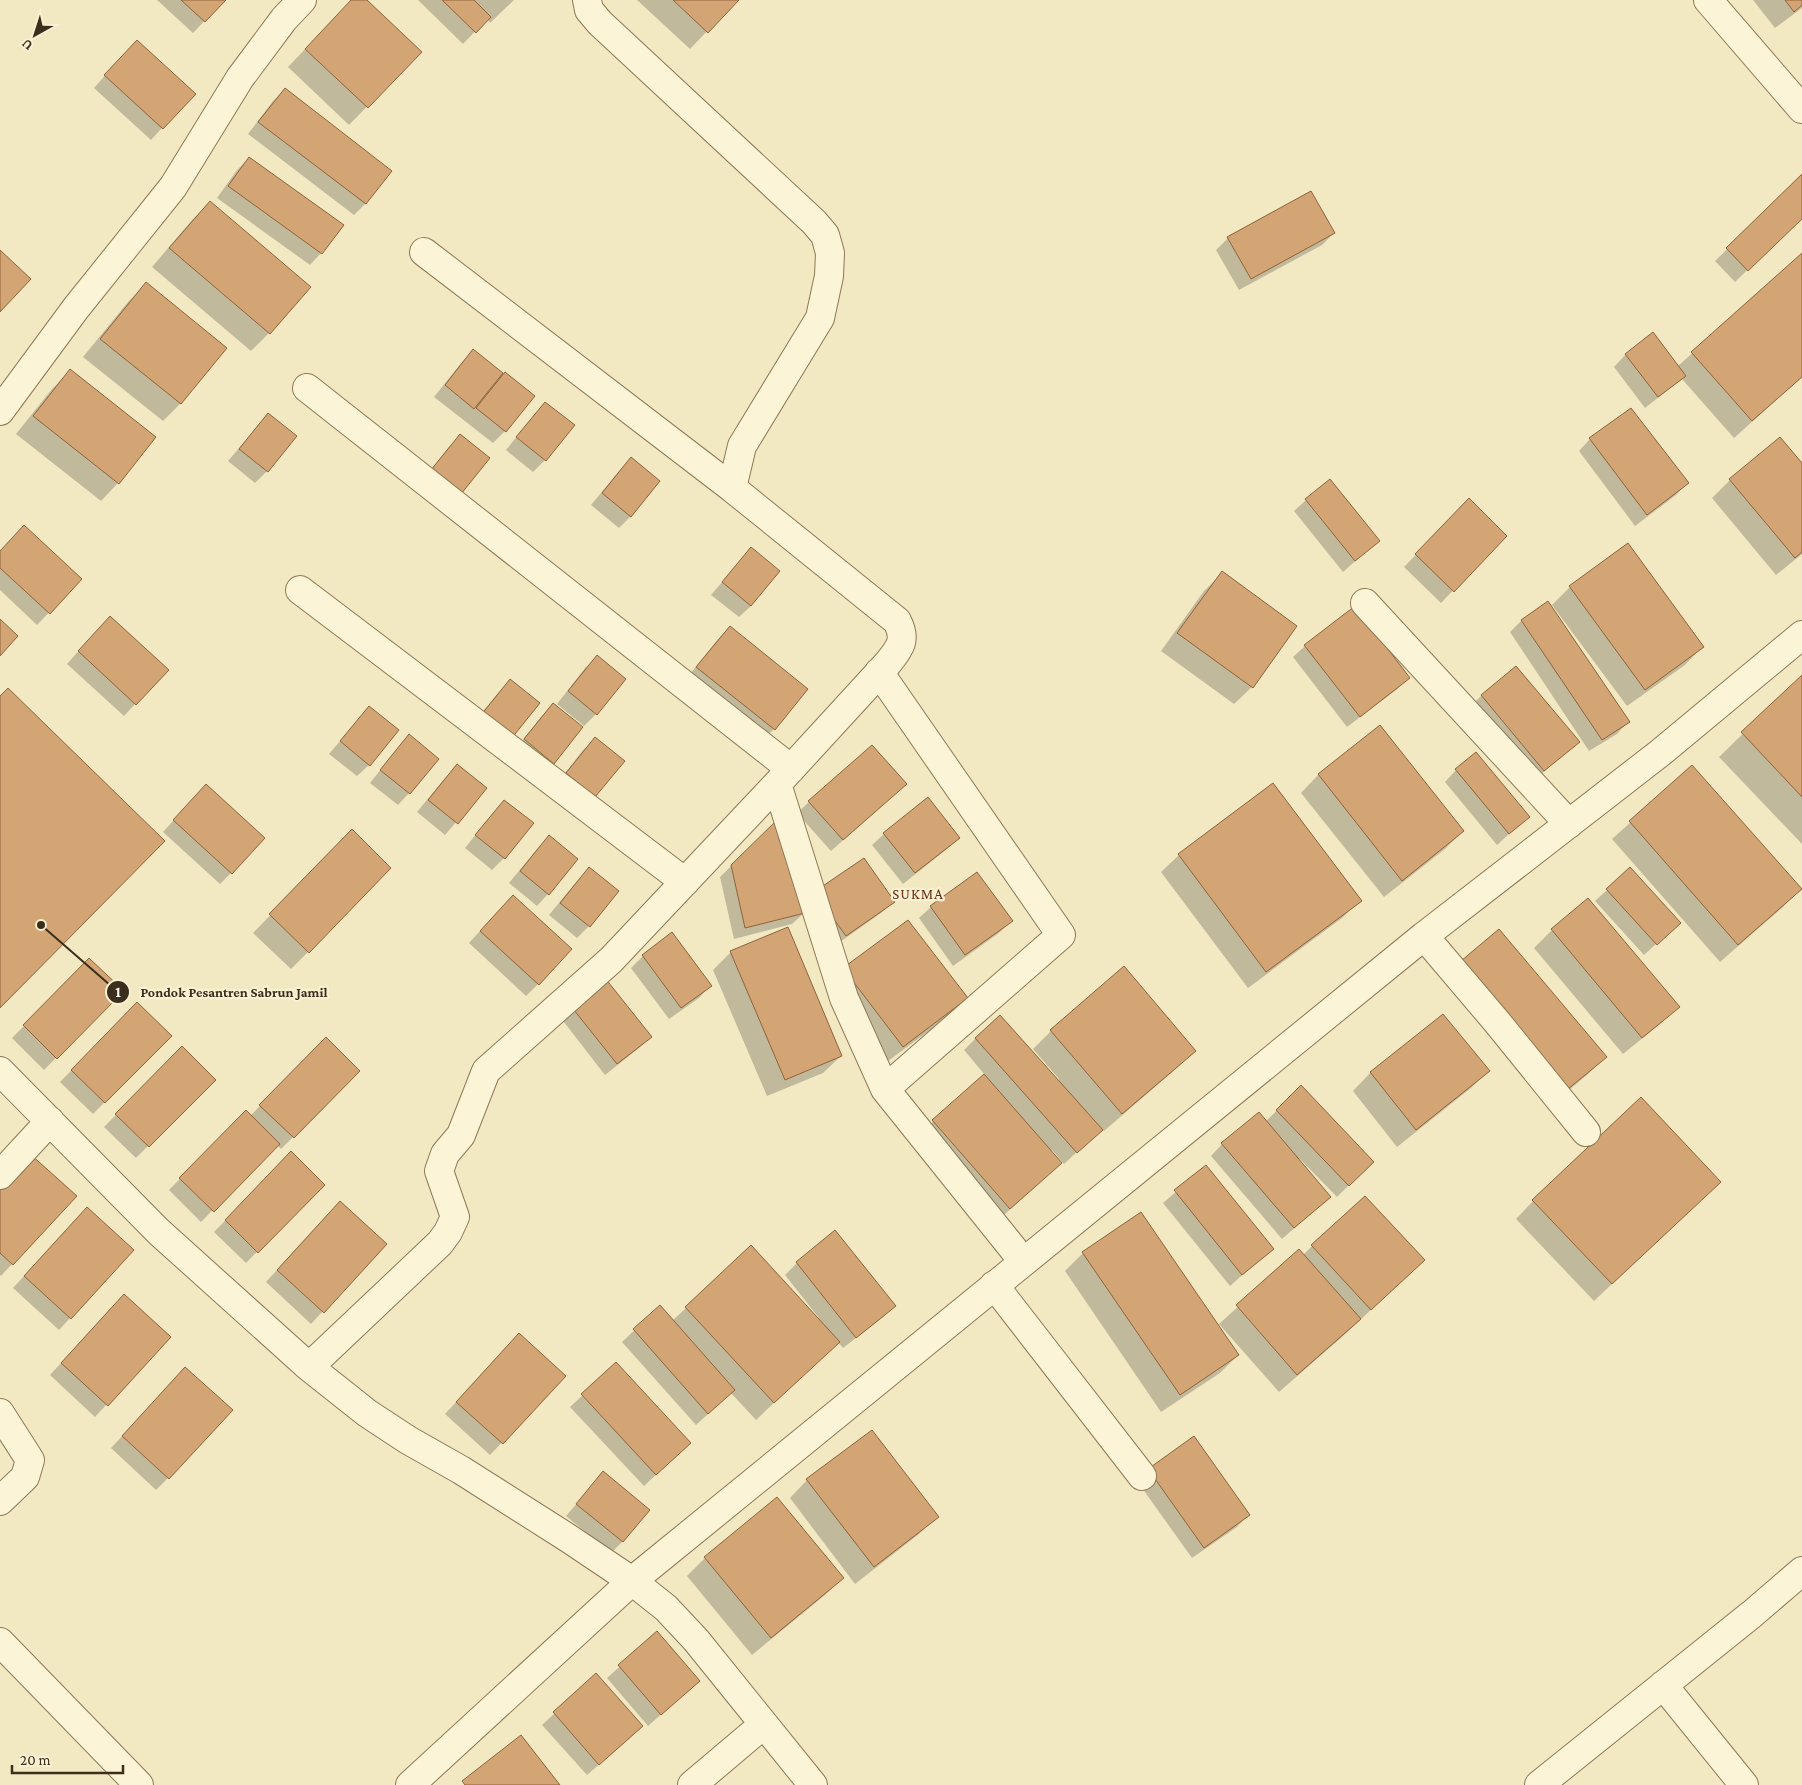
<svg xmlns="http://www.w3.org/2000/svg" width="1802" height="1785" font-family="'Crimson Pro',serif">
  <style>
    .shadow { fill: #0003 }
    .building { fill: #d3a474; stroke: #8f633b }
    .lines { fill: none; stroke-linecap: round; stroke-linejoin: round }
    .minor-casing { stroke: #8d7957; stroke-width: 30 }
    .minor { stroke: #fcf4d6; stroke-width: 28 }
    .labels { text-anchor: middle; stroke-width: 4.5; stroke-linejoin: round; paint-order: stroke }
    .quarter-label { font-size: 15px; letter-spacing: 1px; fill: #6c3118; stroke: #f8f1d2 }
    .leader { fill: none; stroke: #3c2e1d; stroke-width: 2 }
    .callout-dot { fill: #3c2e1d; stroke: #f8f1d2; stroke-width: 2 }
    .mark-label { font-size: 15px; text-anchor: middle; font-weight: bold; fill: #fff }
    .callout-label { font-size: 14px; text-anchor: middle; font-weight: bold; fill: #3c2e1d; stroke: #f8f1d2; stroke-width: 4.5; stroke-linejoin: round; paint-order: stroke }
  </style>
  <rect width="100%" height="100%" fill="#f2e8c2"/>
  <path class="shadow" d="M157 0H224L193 33Z
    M352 0H365L420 52 349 125 288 67Z
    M418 0H514L490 23 487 19 463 44Z
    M637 0H737L690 49Z
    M1753 0H1802V8L1775 28Z
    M125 53 162 128 151 140 94 88Z
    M285 90 391 171 365 204 354 215 248 134 273 101Z
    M249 158 321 253 310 265 217 198 237 170Z
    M1802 176V217L1735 282 1715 261Z
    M210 202 309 287 269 333 251 351 152 267 192 220Z
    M1334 233 1322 245 1239 290 1216 250 1228 238Z
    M1802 255V377L1734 438 1682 379 1645 408 1614 367 1625 355 1653 334 1678 366Z
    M146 284 225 348 180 404 163 421 83 357 128 302Z
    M474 351 533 396 505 431 493 443 434 397 462 362Z
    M70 371 118 483 101 501 16 434 52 389Z
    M545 403 573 425 545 460 533 472 506 450 534 415Z
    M268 414 295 437 267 471 255 483 228 461Z
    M460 436 488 458 421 482 449 447Z
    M1780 438 1802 465V554L1776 575 1712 498 1730 480Z
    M1590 439 1687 483 1676 495 1635 526 1579 451Z
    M631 459V516L619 528 591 505 619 471Z
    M1306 500 1378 541 1343 572 1294 511Z
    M1469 500 1505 536 1441 603 1404 567Z
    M751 548V606L739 617 711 595Z
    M0 552 81 579 37 625 0 590Z
    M1222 573 1252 687 1234 704 1161 651 1204 591Z
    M1570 587 1702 647 1685 665 1627 706 1552 605Z
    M1521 621 1628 722 1617 734 1589 751 1510 632Z
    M730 627 806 689 774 729 762 741 686 679 718 639Z
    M98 629 135 704 124 716 67 664Z
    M1305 646 1408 678 1396 690 1347 727 1293 657Z
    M597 657 596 714 584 726 557 704 585 668Z
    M1802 676V844L1719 757Z
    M510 681 498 750 470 727 498 693Z
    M1481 696 1578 742 1532 782 1470 707Z
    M553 705V763L541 774 513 752 541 717Z
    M369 707V765L357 776 329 754Z
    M1380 727 1463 831 1445 849 1384 897 1301 793 1318 775Z
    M409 736 437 759 409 793 398 805 370 783 398 748Z
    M595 739 594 797 555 786 583 750Z
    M457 766 485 788 445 835 417 812 445 778Z
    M1692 767 1800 889 1783 907 1720 962 1612 839Z
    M1456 770 1528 817 1497 845 1445 782Z
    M893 796 831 851 797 813 809 802Z
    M194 798 231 873 220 884 163 832Z
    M505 801 532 824 504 858 492 870 465 848 493 813Z
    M884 834 958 838 947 849 903 884 872 845Z
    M549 837 548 894 537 906 509 883 537 849Z
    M334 849 308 952 291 969 253 933Z
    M1179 855 1360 900 1342 918 1248 988 1161 872Z
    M732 865 804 913 792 924 734 939 720 877Z
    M589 869 617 891 589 926 577 938 549 915 577 881Z
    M1630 869 1667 934 1644 955 1595 901Z
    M1588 899 1678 1006 1660 1024 1623 1054 1534 948 1552 930Z
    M893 902 881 913 833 947 804 905Z
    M931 907 1011 921 999 933 953 966 919 918Z
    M501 908 538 984 526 996 469 943Z
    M672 934 710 986 699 998 669 1019 631 968 643 956Z
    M731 952 841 1056 823 1073 767 1096 713 970Z
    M89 960 122 991 44 1070 12 1038Z
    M1124 968 1194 1051 1177 1068 1104 1131 1102 1129 1064 1164 1052 1150 1050 1152 1060 1163 992 1226 915 1138 985 1075 964 1050 976 1038 1058 1081 1059 1079 1033 1049 1051 1031Z
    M844 969 966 998 949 1016 884 1064Z
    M1444 980 1605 1057 1588 1074 1550 1106Z
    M137 1004 170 1036 93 1114 60 1082Z
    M571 1006 650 1037 639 1048 605 1075 560 1017Z
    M1443 1015 1488 1071 1471 1088 1397 1147 1353 1091 1370 1073Z
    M326 1039 359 1071 281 1149 277 1145 201 1222 169 1190 246 1112 250 1116Z
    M182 1048 214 1080 136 1158 104 1127Z
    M1301 1087 1372 1162 1337 1197 1300 1159 1298 1160 1330 1197 1282 1239 1211 1156 1222 1144 1265 1122Z
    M291 1153 323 1185 246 1263 214 1232Z
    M1206 1166 1272 1249 1230 1286 1163 1203Z
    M0 1185 12 1264 1 1276 0 1275Z
    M1702 1199 1594 1301 1516 1219 1533 1201Z
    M328 1214 385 1244 311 1324 266 1282Z
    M75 1220 70 1318 59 1330 13 1288Z
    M835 1232 894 1306 882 1318 843 1348 838 1342 756 1420 731 1393 696 1425 622 1342 659 1307 672 1321 686 1308 818 1319 819 1318 785 1275 797 1263Z
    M1312 1246 1405 1278 1342 1337 1279 1392 1219 1324 1299 1251 1303 1255Z
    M1083 1253 1238 1355 1220 1373 1161 1412 1065 1271Z
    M112 1307 169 1337 95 1417 50 1375Z
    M508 1346 565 1376 490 1455 445 1414Z
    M616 1364 678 1454 644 1486 570 1407Z
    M174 1381 168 1478 156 1490 111 1448Z
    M1149 1469 1248 1515 1237 1527 1192 1558 1137 1481Z
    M603 1473 623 1541 611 1553 566 1516Z
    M807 1480 937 1517 919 1534 855 1584 790 1498Z
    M777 1498 842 1578 825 1595 752 1655 687 1576 705 1558Z
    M657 1633 699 1681 648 1726 607 1678Z
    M596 1675 630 1738 587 1775 542 1725Z"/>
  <path class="building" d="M181 0H226L205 22Z
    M351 0H367L422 52 368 108 305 49Z
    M442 0H474L491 17 476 33Z
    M673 0H739L708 33Z
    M1785 0H1802V5L1794 12Z
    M137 40 196 94 163 129 104 75Z
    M285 88 392 171 366 204 258 122Z
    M249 157 344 225 322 254 228 186Z
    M1802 174V219L1748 271 1726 248Z
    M1311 191 1335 233 1251 279 1227 237Z
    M210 201 311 287 270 334 169 248Z
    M0 250 31 279 0 312Z
    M1802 253V377L1752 421 1691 352Z
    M146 282 227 348 181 404 100 339Z
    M1653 332 1686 376 1658 397 1625 354Z
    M473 349 503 373 474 409 445 385Z
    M70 369 156 437 119 484 33 416Z
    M505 372 535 396 506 432 476 408Z
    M545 402 575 425 546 461 516 437Z
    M1631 408 1689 483 1647 515 1589 438Z
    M268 413 297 436 268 472 239 449Z
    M460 434 490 458 461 494 431 470Z
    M1780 437 1802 463V552L1795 558 1729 479Z
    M631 457 660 481 631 517 602 493Z
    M1330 479 1380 541 1355 561 1305 499Z
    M1469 498 1507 536 1454 592 1415 554Z
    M24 525 82 579 50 614 0 568V551Z
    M1628 543 1704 647 1645 690 1569 586Z
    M751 547 780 571 751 606 722 582Z
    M1222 571 1297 626 1253 688 1177 633Z
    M1548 601 1630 722 1602 740 1521 620Z
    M1355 606 1410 678 1360 717 1304 645Z
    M110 616 169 670 136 705 78 651Z
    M0 619 18 636 0 656Z
    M730 626 808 689 775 730 696 667Z
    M597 655 626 679 597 715 568 691Z
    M1516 666 1580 742 1544 771 1481 695Z
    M1802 675V797L1741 732Z
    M510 679 540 703 511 739 481 715Z
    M8 688 165 841 0 1008V696Z
    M553 703 583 727 554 764 524 739Z
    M369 706 399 730 370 766 340 741Z
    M1380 725 1464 831 1402 881 1318 774Z
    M409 734 439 759 410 794 380 770Z
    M595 737 625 761 595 797 566 773Z
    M872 745 907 784 843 840 808 801Z
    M1476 752 1530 817 1509 834 1455 769Z
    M457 764 487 788 458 824 428 800Z
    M1692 765 1802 889 1738 945 1629 821Z
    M1273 783 1362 901 1266 972 1178 854Z
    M206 784 265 838 232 874 173 820Z
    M928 797 960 838 915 873 883 833Z
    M504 800 534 823 505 859 475 835Z
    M779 818 805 913 745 928 731 865Z
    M352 829 391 868 309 953 269 914Z
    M549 835 578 859 549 895 520 871Z
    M864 858 895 902 846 936 814 892Z
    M589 867 619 891 590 927 560 903Z
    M1630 867 1681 923 1657 945 1606 889Z
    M977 872 1013 921 965 955 930 906Z
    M513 895 572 949 539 985 480 931Z
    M1588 898 1680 1007 1642 1038 1551 929Z
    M908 920 968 998 903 1047 843 968Z
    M788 927 842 1056 785 1080 730 951Z
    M1499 929 1607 1057 1568 1089 1461 961Z
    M672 932 712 986 681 1008 642 955Z
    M89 958 124 991 57 1059 23 1025Z
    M1124 966 1196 1051 1122 1114 1050 1030Z
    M605 978 652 1037 617 1064 570 1005Z
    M137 1002 172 1036 105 1103 71 1070Z
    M1443 1014 1490 1071 1416 1130 1370 1072Z
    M1000 1015 1103 1130 1077 1153 975 1038Z
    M326 1037 360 1071 294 1138 259 1105Z
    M182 1046 216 1080 149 1147 115 1114Z
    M984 1074 1062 1163 1010 1209 932 1120Z
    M1301 1085 1374 1162 1349 1186 1276 1110Z
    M1641 1097 1721 1182 1612 1284 1532 1200Z
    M246 1110 280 1144 214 1212 179 1178Z
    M1259 1112 1331 1197 1294 1228 1221 1143Z
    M291 1151 325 1185 258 1253 225 1220Z
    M29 1153 77 1196 13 1265 0 1253V1185Z
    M1206 1165 1274 1249 1242 1275 1174 1190Z
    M1365 1196 1425 1260 1371 1310 1311 1245Z
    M340 1201 387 1244 324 1313 277 1270Z
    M87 1207 134 1250 71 1319 24 1276Z
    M1141 1212 1239 1355 1180 1395 1082 1252Z
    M835 1230 896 1306 856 1338 796 1262Z
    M751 1245 840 1342 774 1403 685 1307Z
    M1299 1249 1361 1319 1297 1375 1236 1305Z
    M124 1294 171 1337 108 1406 61 1363Z
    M660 1305 735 1390 708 1414 633 1329Z
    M519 1333 566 1376 503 1444 456 1402Z
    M616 1362 691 1443 656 1475 581 1394Z
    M185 1367 233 1410 169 1479 122 1436Z
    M872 1430 939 1517 874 1567 806 1479Z
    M1194 1436 1250 1515 1204 1548 1148 1469Z
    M603 1471 650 1510 623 1542 576 1504Z
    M777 1497 844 1578 771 1638 704 1557Z
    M657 1631 700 1681 661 1715 618 1665Z
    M596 1673 643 1726 599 1765 553 1712Z
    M521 1735 560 1785H465L462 1781Z"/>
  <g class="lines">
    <defs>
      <path id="minor" d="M1708 0 1802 109
        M424 252 732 488
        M307 388 791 769
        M0 411 76 308 173 187 240 78 284 19 302 0
        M300 590 685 882
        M1365 603 1569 824
        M879 672 1061 935 885 1089
        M777 784 844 998 885 1089 1023 1261
        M1424 936 1497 1022 1586 1132
        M0 1071 159 1232 309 1367 367 1413 408 1440 461 1470 568 1538 632 1581 666 1608 696 1640 813 1785
        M0 1175 50 1121
        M994 1285 1142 1476
        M309 1367 440 1243 448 1232 455 1217 439 1171 445 1154 461 1135 486 1071 611 960 777 784 888 663C900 648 907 640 897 621L732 488 742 446 820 318 829 276 830 253 825 235 814 222 600 23 589 10 587 0
        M0 1413 30 1460 25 1477 0 1501
        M0 1642 139 1785
        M1663 1685 1744 1785
        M410 1785 632 1581 1424 936 1660 753 1802 635
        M692 1785 763 1725
        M1539 1785 1752 1614 1802 1571"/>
    </defs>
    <use href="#minor" class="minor-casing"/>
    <use href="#minor" class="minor"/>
  </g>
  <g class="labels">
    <g class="quarter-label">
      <text x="918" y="899">SUKMA</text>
    </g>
  </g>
  <path class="leader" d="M41 925L118 992"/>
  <g class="callout-dot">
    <circle cx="41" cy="925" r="5"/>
    <circle cx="118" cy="992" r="12"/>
  </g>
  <g class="mark-label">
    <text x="118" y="997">1</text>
  </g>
  <g class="callout-label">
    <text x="234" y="997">Pondok Pesantren Sabrun Jamil</text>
  </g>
  <g transform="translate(35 35) rotate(219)" stroke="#f8f1d2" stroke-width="4" paint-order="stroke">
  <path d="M0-4L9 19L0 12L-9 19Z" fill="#3c2e1d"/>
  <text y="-8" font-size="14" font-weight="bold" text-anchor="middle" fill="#3c2e1d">U</text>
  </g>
  <path d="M12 1765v8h111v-8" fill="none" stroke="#3c2e1d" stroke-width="2.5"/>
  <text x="20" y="1765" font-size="15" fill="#3c2e1d" stroke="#f8f1d2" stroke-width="4" paint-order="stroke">20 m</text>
</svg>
